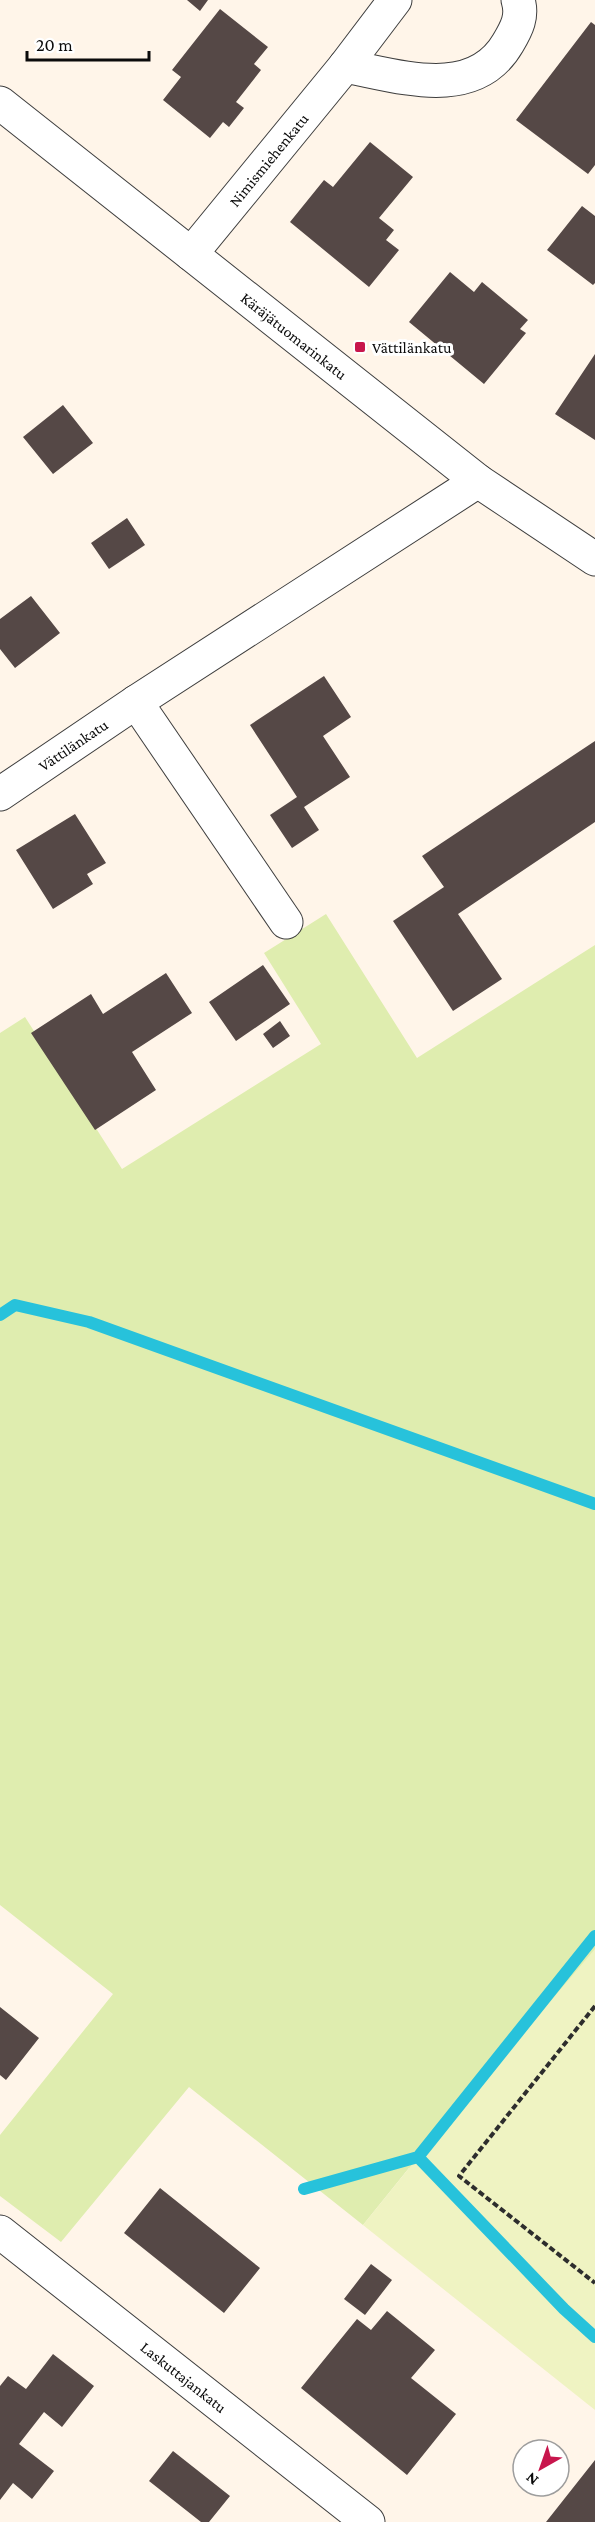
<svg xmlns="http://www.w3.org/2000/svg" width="595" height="2522" font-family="'Crimson Pro',serif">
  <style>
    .green { fill: #dfedaf }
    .pitch { fill: #eff3c2 }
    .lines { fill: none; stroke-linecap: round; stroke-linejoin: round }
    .stream { stroke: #27c2db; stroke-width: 12 }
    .building { fill: #554846 }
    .minor-casing { stroke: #3e3e3e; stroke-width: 35 }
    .path { stroke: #2d2d2d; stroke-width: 4; stroke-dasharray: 6 3; stroke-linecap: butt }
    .minor { stroke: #fff; stroke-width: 33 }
    .poi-dot { fill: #c8164d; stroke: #fff; stroke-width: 2 }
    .labels { text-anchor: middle; stroke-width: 6; stroke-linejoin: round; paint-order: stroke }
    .street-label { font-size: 16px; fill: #0b0b0b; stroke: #fff }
    .poi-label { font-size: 16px; fill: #0b0b0b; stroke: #fff; text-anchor: start }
  </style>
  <rect width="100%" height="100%" fill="#fff5e9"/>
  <path class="green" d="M326 914 417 1058 595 945V2327L409 2168 363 2225 189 2087 61 2242 0 2196V2135L113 1994 0 1905V1033L25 1017 122 1169 321 1044 264 953Z"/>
  <path class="pitch" d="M595 1949V2410L363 2225 431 2141Z"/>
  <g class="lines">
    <path class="stream" d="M0 1315 15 1305 89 1322 595 1504
      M418 2157 564 2309 595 2337
      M304 2189 418 2157 595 1936"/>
  </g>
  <path class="building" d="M187 0H208L200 11Z
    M220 9 268 47 254 64 261 70 236 102 244 108 229 127 223 122 210 138 163 100 181 77 172 70Z
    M591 22 595 25V165L588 174 516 120Z
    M370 142 413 177 379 218 394 230 386 240 399 250 369 287 290 222 324 180 333 187Z
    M582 206 595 216V283L593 285 547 250Z
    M450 272 474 292 482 282 528 320 520 329 526 333 484 384 409 322Z
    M595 354V440L555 414Z
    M63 405 93 443 53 474 23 437Z
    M127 518 145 545 109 569 91 543Z
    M31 596 60 633 15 668 0 649V619Z
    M324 676 351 717 323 736 350 777 304 807 319 830 292 848 270 815 297 797 250 725Z
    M595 741V822L458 914 502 979 453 1011 393 921 444 887 422 856Z
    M75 814 106 863 87 874 93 884 53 909 16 850Z
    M263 965 290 1004 236 1041 209 1002Z
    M166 973 192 1013 132 1052 156 1090 95 1130 31 1033 91 994 103 1014Z
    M280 1021 290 1036 273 1048 263 1034Z
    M0 2007 39 2038 6 2080 0 2075Z
    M160 2188 260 2268 224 2313 124 2233Z
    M371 2264 392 2280 365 2315 344 2299Z
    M387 2311 435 2350 411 2378 456 2414 407 2475 301 2388 357 2319 371 2330Z
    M53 2354 94 2386 62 2427 44 2412 19 2444 54 2471 32 2499 13 2483 0 2500V2386L8 2376 26 2389Z
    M173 2451 230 2496 209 2522H201L149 2481Z
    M595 2460V2522H546Z"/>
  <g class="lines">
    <defs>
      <g id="minor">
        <path d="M345 66C399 76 474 102 508 43 517 28 523 16 518 0"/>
        <path id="s1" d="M0 103 478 481 595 559"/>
        <path id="s2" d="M191 254 345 66 395 0"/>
        <path d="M136 702 286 922"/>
        <path id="s3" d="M0 794 136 702 478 481"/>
        <path id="s4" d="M0 2232 368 2522"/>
      </g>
    </defs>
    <use href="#minor" class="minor-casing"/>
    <path class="path" d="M595 2006 459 2176 595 2283"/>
    <use href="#minor" class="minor"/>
  </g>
  <rect class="poi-dot" x="354" y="341" width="12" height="12" rx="3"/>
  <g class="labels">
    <g class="street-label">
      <text dy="6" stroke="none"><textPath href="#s2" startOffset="122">Nimismiehenkatu</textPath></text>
      <text dy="6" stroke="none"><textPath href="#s1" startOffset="375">Käräjätuomarinkatu</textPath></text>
      <text dy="6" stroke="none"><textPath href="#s3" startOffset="88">Vättilänkatu</textPath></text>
      <text dy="6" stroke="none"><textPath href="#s4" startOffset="234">Laskuttajankatu</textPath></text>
    </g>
    <g class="poi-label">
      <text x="372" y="353">Vättilänkatu</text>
    </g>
  </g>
  <g transform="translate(541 2468) rotate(220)"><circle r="28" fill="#ffffff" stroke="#9d9d9d" stroke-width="1.5"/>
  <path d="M0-4.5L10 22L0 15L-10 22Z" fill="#c8164d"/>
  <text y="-9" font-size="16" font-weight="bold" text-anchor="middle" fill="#0b0b0b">N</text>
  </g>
  <path d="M27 51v9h122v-9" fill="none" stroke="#0b0b0b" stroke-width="3"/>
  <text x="36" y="51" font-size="18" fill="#0b0b0b" stroke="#ffffff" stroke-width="4.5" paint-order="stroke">20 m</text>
</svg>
